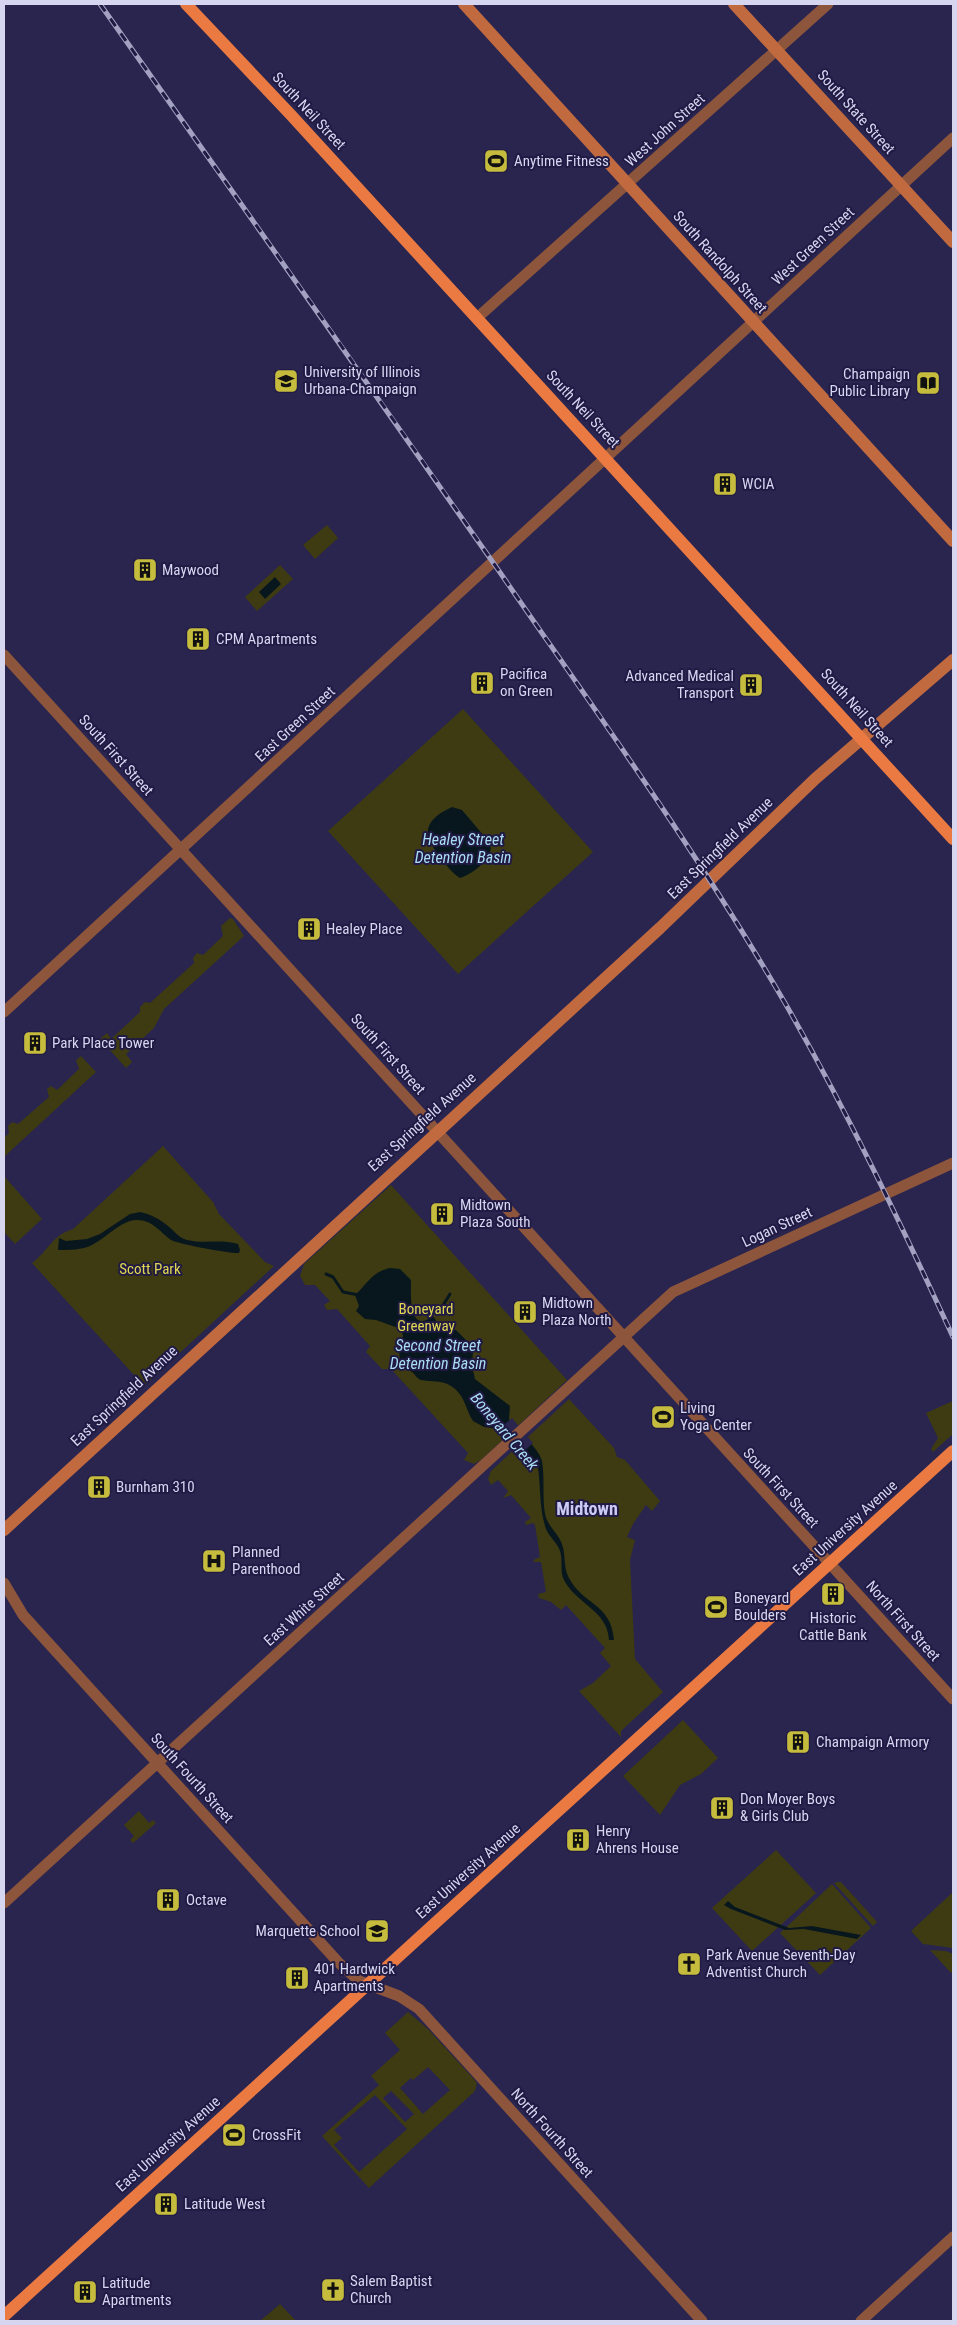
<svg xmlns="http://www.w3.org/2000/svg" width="957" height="2325" font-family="'Roboto Condensed',sans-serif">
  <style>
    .green { fill: #3e3b12; fill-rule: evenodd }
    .water { fill: #08171d }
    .pier { fill: #29254f }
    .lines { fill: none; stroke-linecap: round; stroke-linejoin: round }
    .stream { stroke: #08171d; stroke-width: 3 }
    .tertiary { stroke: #8c553c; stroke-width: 11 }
    .secondary { stroke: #c16a40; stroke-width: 12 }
    .primary { stroke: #ea7a42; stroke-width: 12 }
    .rail-casing { stroke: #a3a1c1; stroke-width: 5 }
    .rail { stroke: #201a44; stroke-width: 3; stroke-dasharray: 9; stroke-linecap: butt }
    .labels { text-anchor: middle; stroke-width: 4; stroke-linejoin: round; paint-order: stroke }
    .street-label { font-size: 15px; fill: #d6d6f1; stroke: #201a44 }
    .poi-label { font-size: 15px; fill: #d6d6f1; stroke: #201a44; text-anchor: start }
    .park-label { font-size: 15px; fill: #e1d852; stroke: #201a44 }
    .water-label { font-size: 16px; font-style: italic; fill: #a9ddf2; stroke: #201a44 }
    .quarter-label { font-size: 18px; font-weight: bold; fill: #cbcbf6; stroke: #201a44 }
  </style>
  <rect width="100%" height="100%" fill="#29254f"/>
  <path class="green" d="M327 525 338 538 315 559 303 545Z
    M280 565 293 579 257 611 245 597Z
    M463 709 593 852 458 974 328 831Z
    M230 918 233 919 244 936 164 1009 154 1028 126 1054 132 1062 126 1068 100 1039 107 1033 111 1039 140 1012V1007L145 1002 150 1003 194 963 193 958 197 953 203 955 223 936 221 926Z
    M81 1056 96 1072 4 1157V1138L9 1133 8 1126 12 1122 18 1124 49 1097 47 1089 51 1086 57 1090 79 1069 76 1060Z
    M163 1146 213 1202 219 1214 265 1262 274 1266 144 1386 32 1263C49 1250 52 1235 73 1229Z
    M4 1176 42 1219 15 1244 4 1232Z
    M391 1185 567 1380 481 1460 474 1464 464 1460 468 1453 391 1369H382L366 1352 370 1346 337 1309 327 1310 324 1305 330 1301 315 1285H305L300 1276 304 1264Z
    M569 1399 614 1448 617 1457 625 1460 660 1501 652 1511 646 1505 633 1524 627 1537 635 1540 630 1560 635 1659 663 1692 621 1731V1737L579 1691 593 1683 611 1666 600 1653 605 1648 566 1605 561 1610 551 1602 539 1598 538 1594 546 1592 541 1562H533L535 1559 540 1557 535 1525 533 1523 526 1525 525 1522 531 1518 511 1495 503 1498 508 1491 498 1480 491 1485 488 1479 491 1471Z
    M953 1401V1434L933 1452 931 1449 938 1438 926 1413Z
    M683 1720 718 1758 701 1774 680 1785 660 1815 623 1776Z
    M139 1811 149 1823 153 1820 156 1823 133 1843 130 1840 134 1836 124 1825Z
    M776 1850 816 1893 752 1951 712 1908Z
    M837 1882H841L877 1922 873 1926 834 1883Z
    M832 1884 871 1928 820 1975 780 1933Z
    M953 1892V1948L923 1944 911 1931Z
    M930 1950 946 1951 953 1954V1971L951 1973Z
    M408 2012 428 2029 472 2077 477 2083 475 2091 369 2188 322 2136 379 2085 371 2076 400 2050 385 2033ZM428 2067 450 2090 423 2114 400 2088 411 2078 413 2080ZM391 2091 414 2114 405 2122 383 2098ZM375 2095 407 2129 359 2172 334 2145 342 2138 334 2130Z
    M280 2304 296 2321H260Z"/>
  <path class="water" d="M275 577 281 584 265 599 259 592Z
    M452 807 462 810 490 843C495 857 473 874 460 878 452 873 447 866 441 858 422 835 422 821 452 807Z
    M140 1212C150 1214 160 1219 168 1226 175 1231 177 1237 187 1240 204 1244 221 1239 238 1244L240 1250 239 1253C232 1254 178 1244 171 1240 160 1232 152 1219 135 1220 119 1222 106 1238 92 1245 82 1250 69 1250 58 1250L59 1238 66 1241 87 1239 100 1234 130 1214Z
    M390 1268 400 1269 411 1280C411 1294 408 1335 433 1316L441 1328 456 1330 466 1340 473 1352 472 1366 475 1379 510 1406 509 1419C517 1430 539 1448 542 1461 545 1478 542 1497 545 1514 548 1527 558 1533 562 1544 566 1555 563 1568 569 1578 583 1605 611 1603 614 1640H609C608 1610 574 1603 563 1578 560 1570 563 1559 560 1551 557 1542 549 1537 546 1529 539 1508 541 1489 538 1468 519 1455 513 1448 499 1429L484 1427 473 1421C465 1408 465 1395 451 1386 442 1380 431 1382 421 1380 417 1379 415 1374 412 1372 397 1364 397 1352 403 1336L401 1329 376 1320 365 1319 356 1311 359 1306 355 1295C368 1283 372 1272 390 1268Z
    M728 1901 735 1907 789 1928 812 1926 861 1935 857 1939 804 1929 785 1930 731 1909 724 1905Z"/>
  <path class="pier" d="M512 1418 533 1443 517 1458 497 1431Z"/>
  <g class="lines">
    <path class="stream" d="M326 1274 333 1277 343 1292 359 1295
      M439 1312 450 1294"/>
    <path class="tertiary" d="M477 318 828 4
      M4 655 953 1699
      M4 1012 953 138
      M4 1583 23 1615 338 1962 359 1981 399 1996 419 2009 702 2321
      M4 1903 673 1292 953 1163
      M861 2321 953 2237"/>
    <path class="secondary" d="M464 4 953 541
      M734 4 953 242
      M4 1530 660 928 815 779 953 660"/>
    <path class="primary" d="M186 4 291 115 953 839
      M4 2316 953 1451"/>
    <defs>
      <path id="rail" d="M100 4C233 193 367 381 499 571 597 713 698 853 785 1003 847 1111 901 1224 953 1337"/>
    </defs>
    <use href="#rail" class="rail-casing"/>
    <use href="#rail" class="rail"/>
  </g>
  <defs>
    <symbol id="stadium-square" viewBox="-11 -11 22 22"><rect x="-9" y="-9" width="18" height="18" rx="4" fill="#c5bc3d" stroke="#201a44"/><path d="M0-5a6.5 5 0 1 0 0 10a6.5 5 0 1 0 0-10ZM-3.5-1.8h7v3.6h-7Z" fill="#111"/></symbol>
    <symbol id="university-square" viewBox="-11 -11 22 22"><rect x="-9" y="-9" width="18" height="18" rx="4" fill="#c5bc3d" stroke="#201a44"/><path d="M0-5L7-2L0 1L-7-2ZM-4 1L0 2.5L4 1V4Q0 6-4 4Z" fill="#111"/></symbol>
    <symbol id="library-square" viewBox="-11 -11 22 22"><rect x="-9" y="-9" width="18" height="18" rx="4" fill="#c5bc3d" stroke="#201a44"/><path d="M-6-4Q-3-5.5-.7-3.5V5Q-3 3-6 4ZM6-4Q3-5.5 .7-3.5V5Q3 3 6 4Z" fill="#111"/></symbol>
    <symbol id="building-square" viewBox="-11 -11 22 22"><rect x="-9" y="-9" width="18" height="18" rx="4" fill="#c5bc3d" stroke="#201a44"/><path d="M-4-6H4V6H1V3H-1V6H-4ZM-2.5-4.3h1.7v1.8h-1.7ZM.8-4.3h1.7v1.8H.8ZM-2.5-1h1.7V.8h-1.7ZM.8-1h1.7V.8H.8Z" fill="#111"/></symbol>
    <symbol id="hospital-square" viewBox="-11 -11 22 22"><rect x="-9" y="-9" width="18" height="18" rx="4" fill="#c5bc3d" stroke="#201a44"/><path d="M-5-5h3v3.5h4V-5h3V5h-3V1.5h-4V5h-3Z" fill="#111"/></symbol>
    <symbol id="school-square" viewBox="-11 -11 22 22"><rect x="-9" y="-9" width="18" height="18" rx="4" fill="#c5bc3d" stroke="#201a44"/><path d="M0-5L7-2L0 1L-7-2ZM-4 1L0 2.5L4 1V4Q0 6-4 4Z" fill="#111"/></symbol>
    <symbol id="church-square" viewBox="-11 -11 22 22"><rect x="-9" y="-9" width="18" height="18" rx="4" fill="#c5bc3d" stroke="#201a44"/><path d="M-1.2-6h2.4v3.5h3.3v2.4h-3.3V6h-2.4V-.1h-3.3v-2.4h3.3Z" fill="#111"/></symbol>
  </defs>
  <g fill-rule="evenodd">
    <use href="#stadium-square" x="482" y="147" width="28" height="28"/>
    <use href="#university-square" x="272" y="367" width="28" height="28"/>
    <use href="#library-square" x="914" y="369" width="28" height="28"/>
    <use href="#building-square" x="711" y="470" width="28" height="28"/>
    <use href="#building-square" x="131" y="556" width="28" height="28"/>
    <use href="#building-square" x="184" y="625" width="28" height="28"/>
    <use href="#building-square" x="468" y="669" width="28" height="28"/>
    <use href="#building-square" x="737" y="671" width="28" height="28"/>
    <use href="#building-square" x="295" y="915" width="28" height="28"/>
    <use href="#building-square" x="21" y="1029" width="28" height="28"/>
    <use href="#building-square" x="428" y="1200" width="28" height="28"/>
    <use href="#building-square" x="511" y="1298" width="28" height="28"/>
    <use href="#stadium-square" x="649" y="1403" width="28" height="28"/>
    <use href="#building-square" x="85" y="1473" width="28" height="28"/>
    <use href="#hospital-square" x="200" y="1547" width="28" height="28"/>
    <use href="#building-square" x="819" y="1580" width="28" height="28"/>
    <use href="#stadium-square" x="702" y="1593" width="28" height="28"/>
    <use href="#building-square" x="784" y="1728" width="28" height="28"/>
    <use href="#building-square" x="708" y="1794" width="28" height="28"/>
    <use href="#building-square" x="564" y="1826" width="28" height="28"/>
    <use href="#building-square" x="154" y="1886" width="28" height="28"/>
    <use href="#school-square" x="363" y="1917" width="28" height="28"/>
    <use href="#church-square" x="675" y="1950" width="28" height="28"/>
    <use href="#building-square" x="283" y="1964" width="28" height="28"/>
    <use href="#stadium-square" x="220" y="2121" width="28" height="28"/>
    <use href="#building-square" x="152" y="2190" width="28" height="28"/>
    <use href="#church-square" x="319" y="2276" width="28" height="28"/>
    <use href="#building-square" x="71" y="2278" width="28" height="28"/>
  </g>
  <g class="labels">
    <g class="street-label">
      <text transform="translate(309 111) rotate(47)" y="5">South Neil Street</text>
      <text transform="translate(856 112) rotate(48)" y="5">South State Street</text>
      <text transform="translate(665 130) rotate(-42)" y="5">West John Street</text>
      <text transform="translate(813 246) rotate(-43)" y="5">West Green Street</text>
      <text transform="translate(720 262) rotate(48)" y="5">South Randolph Street</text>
      <text transform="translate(583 409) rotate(47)" y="5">South Neil Street</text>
      <text transform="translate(857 708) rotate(48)" y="5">South Neil Street</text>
      <text transform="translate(295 724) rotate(-43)" y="5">East Green Street</text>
      <text transform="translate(116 755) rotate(48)" y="5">South First Street</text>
      <text transform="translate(720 848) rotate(-44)" y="5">East Springfield Avenue</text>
      <text transform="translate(388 1054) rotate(48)" y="5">South First Street</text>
      <text transform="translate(422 1122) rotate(-42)" y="5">East Springfield Avenue</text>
      <text transform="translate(777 1227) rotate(-25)" y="5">Logan Street</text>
      <text transform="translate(124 1396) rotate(-43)" y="5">East Springfield Avenue</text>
      <text transform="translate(781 1488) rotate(47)" y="5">South First Street</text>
      <text transform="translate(845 1528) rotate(-42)" y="5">East University Avenue</text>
      <text transform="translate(304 1609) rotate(-42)" y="5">East White Street</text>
      <text transform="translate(903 1621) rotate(48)" y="5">North First Street</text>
      <text transform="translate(192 1778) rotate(48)" y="5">South Fourth Street</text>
      <text transform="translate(468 1871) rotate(-42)" y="5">East University Avenue</text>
      <text transform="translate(552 2133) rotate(48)" y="5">North Fourth Street</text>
      <text transform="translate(168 2144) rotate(-42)" y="5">East University Avenue</text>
    </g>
    <g class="poi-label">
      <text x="514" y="166">Anytime Fitness</text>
      <text x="304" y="377">University of Illinois<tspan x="304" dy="17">Urbana-Champaign</tspan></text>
      <text x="910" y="379" text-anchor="end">Champaign<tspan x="910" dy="17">Public Library</tspan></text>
      <text x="742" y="489">WCIA</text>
      <text x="162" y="575">Maywood</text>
      <text x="216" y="644">CPM Apartments</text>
      <text x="500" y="679">Pacifica<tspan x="500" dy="17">on Green</tspan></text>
      <text x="734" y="681" text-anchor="end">Advanced Medical<tspan x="734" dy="17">Transport</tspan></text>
      <text x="326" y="934">Healey Place</text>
      <text x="52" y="1048">Park Place Tower</text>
      <text x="460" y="1210">Midtown<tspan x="460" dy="17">Plaza South</tspan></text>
      <text x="542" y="1308">Midtown<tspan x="542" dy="17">Plaza North</tspan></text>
      <text x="680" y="1413">Living<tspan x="680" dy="17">Yoga Center</tspan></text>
      <text x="116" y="1492">Burnham 310</text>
      <text x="232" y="1557">Planned<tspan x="232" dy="17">Parenthood</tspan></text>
      <text x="734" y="1603">Boneyard<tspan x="734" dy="17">Boulders</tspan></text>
      <text x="833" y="1623" text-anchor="middle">Historic<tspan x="833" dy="17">Cattle Bank</tspan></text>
      <text x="816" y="1747">Champaign Armory</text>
      <text x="740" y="1804">Don Moyer Boys<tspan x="740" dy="17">&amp; Girls Club</tspan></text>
      <text x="596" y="1836">Henry<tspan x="596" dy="17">Ahrens House</tspan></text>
      <text x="186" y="1905">Octave</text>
      <text x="360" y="1936" text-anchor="end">Marquette School</text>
      <text x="706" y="1960">Park Avenue Seventh-Day<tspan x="706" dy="17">Adventist Church</tspan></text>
      <text x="314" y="1974">401 Hardwick<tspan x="314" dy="17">Apartments</tspan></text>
      <text x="252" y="2140">CrossFit</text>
      <text x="184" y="2209">Latitude West</text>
      <text x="350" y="2286">Salem Baptist<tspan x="350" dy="17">Church</tspan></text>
      <text x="102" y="2288">Latitude<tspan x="102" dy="17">Apartments</tspan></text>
    </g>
    <g class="park-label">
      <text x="150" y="1274">Scott Park</text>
      <text x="426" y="1314">Boneyard<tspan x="426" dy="17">Greenway</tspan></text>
    </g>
    <g class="water-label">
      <text x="463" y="845">Healey Street<tspan x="463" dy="18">Detention Basin</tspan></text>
      <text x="438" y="1351">Second Street<tspan x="438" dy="18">Detention Basin</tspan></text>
      <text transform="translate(505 1431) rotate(50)" y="6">Boneyard Creek</text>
    </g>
    <g class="quarter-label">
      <text x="587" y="1515">Midtown</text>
    </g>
  </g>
  <rect width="957" height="2325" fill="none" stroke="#d6d6f1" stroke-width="10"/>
</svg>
